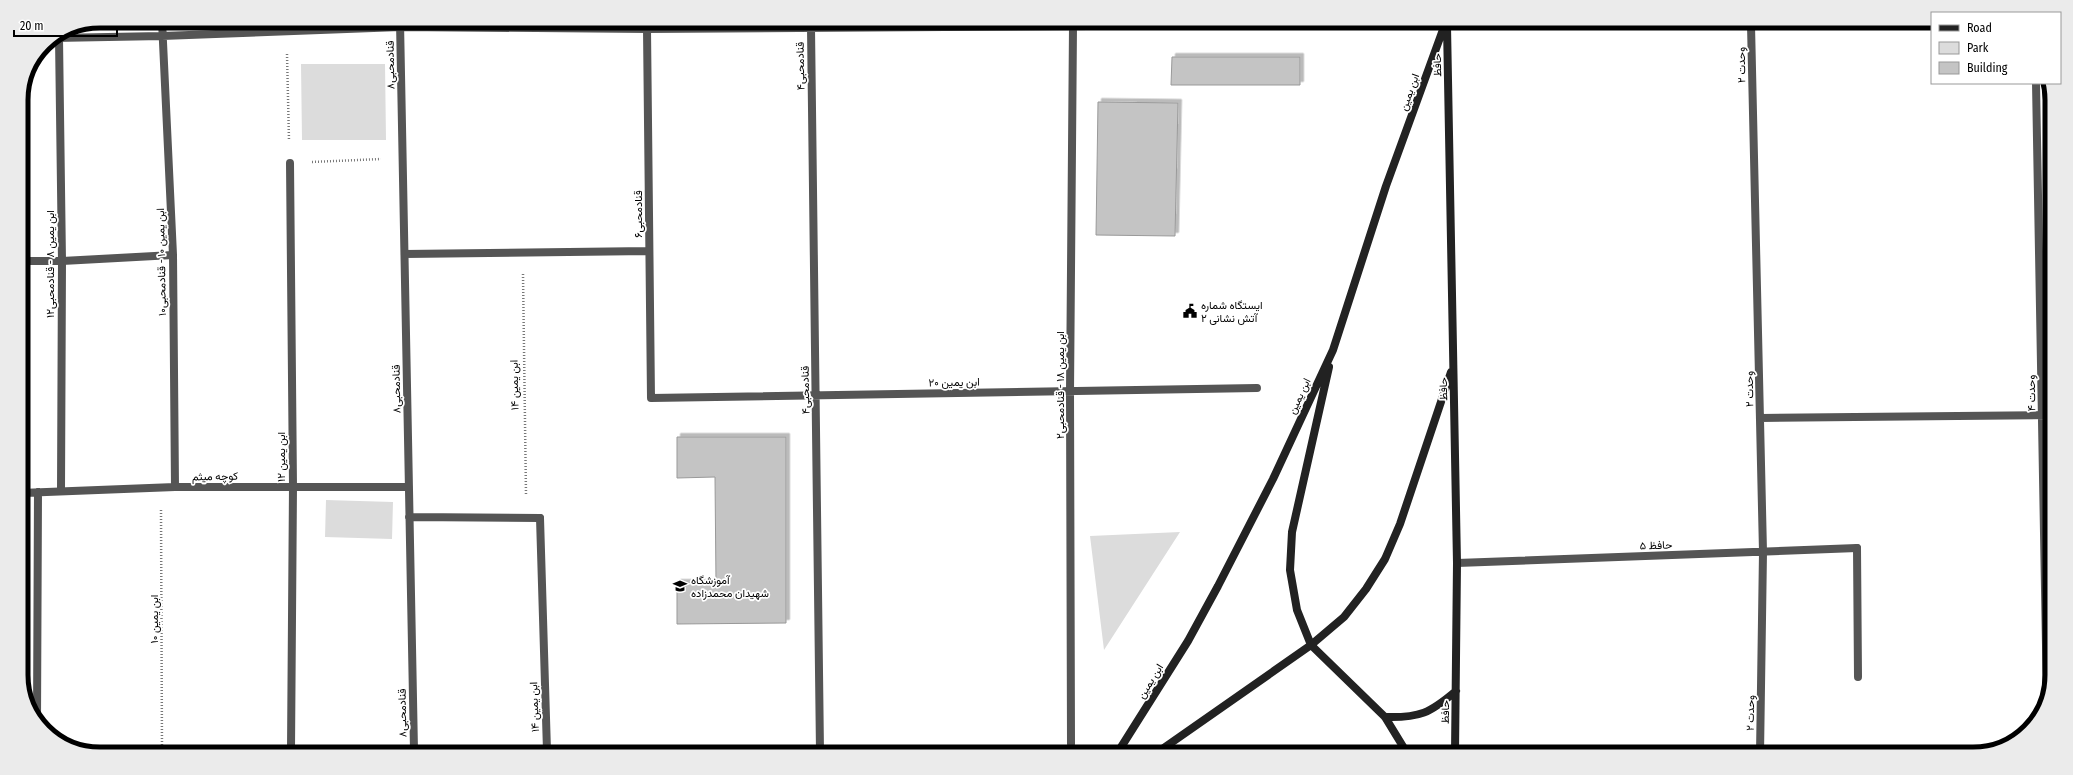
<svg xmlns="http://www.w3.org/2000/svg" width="2073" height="775" font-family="'Fira Sans Condensed',Vazirmatn,sans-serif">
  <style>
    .green { fill: #dcdcdc }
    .building { fill: #c4c4c4; stroke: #999; filter: url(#shadow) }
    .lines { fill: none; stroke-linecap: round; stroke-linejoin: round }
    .path { stroke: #777; stroke-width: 2.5; stroke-dasharray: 1 2; stroke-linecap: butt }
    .lane { stroke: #555; stroke-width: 8 }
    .street { stroke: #555; stroke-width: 8 }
    .secondary { stroke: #222; stroke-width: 8 }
    .labels { text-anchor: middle; stroke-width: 3.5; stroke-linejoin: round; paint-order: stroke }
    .street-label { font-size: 11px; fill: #000; stroke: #fff }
    .poi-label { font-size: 11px; fill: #000; stroke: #fff; text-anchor: start }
    .rim { fill: none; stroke: #000; stroke-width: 5 }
  </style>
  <defs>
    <filter id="shadow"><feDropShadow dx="3.5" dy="-3.5" stdDeviation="0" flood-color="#0004"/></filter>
  </defs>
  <rect width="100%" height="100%" fill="#fff"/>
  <path class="green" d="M301 64H385L386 140H302Z
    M326 500 393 502 392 539 325 537Z
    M1180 532 1104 650 1090 536Z"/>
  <path class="building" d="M1172 57H1300V85H1171Z
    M1098 102 1178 103 1175 236 1096 235Z
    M677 437H786V623L677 624V583H716L715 477 677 478Z"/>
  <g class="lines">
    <path class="path" d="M287 54 289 141
      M312 162 381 159
      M523 274 526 495
      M161 510 162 750"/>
    <path class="lane" d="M59 38 62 261 61 490
      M290 163 293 486
      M540 518 547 751
      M1857 548 1858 677"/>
    <path class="street" d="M162 21 173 255 175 487
      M400 22 414 750
      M1751 25 1763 552 1760 754
      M811 28 820 751
      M647 29 651 398 1257 388
      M54 38 162 36 400 27 647 29 1367 24
      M2036 83 2047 702
      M405 254 649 251
      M21 261H62L173 255
      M1760 418 2050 415
      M21 493 175 487H409
      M409 517 540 518
      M1457 563 1857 548
      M37 722 38 492
      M1071 744 1070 391 1073 26
      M291 750 293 486"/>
    <path class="secondary" d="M1447 26 1457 563 1455 753
      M1329 367 1292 532 1290 570 1297 610 1311 645 1385 717 1407 753
      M1385 717C1420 718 1430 713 1456 691
      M1118 752 1188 641 1218 586 1273 479 1333 350 1386 186 1445 24
      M1158 752 1311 645 1344 617 1366 589 1385 559 1400 524 1451 372"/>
  </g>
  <defs>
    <symbol id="civic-bare" viewBox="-9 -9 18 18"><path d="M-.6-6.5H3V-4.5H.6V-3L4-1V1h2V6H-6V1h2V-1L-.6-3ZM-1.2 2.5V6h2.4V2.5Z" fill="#000" stroke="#fff" stroke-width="2.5" paint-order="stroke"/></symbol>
    <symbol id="school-bare" viewBox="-9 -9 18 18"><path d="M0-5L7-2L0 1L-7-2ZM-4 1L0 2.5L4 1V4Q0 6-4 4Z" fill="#000" stroke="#fff" stroke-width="2.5" paint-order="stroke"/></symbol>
  </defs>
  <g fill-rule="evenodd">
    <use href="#civic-bare" x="1180" y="301" width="20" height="20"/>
    <use href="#school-bare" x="670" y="576" width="20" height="20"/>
  </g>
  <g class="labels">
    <g class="street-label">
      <text transform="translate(390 65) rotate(-91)" y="4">قنادمحبی۸</text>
      <text transform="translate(1437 65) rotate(-91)" y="4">حافظ</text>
      <text transform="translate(1741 65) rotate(-91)" y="4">وحدت ۲</text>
      <text transform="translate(800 66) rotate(-91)" y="4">قنادمحبی۴</text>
      <text transform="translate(1409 92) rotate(-70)" y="4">ابن یمین</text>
      <text transform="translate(638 214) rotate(-90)" y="4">قنادمحبی۶</text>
      <text transform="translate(161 262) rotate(-91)" y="4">ابن یمین ۱۰ - قنادمحبی۱۰</text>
      <text transform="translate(50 264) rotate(-90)" y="4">ابن یمین ۸ - قنادمحبی۱۲</text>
      <text transform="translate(954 382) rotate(-1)" y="4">ابن یمین ۲۰</text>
      <text transform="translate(514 385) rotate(-91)" y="4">ابن یمین ۱۴</text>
      <text transform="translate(1060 385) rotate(-90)" y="4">ابن یمین ۱۸ - قنادمحبی۲</text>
      <text transform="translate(396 389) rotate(-91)" y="4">قنادمحبی۸</text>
      <text transform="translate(1443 389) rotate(-91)" y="4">حافظ</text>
      <text transform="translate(1749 389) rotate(-91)" y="4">وحدت ۲</text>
      <text transform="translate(805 390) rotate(-91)" y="4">قنادمحبی۴</text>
      <text transform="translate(2031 393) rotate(-91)" y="4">وحدت ۴</text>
      <text transform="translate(1299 396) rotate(-65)" y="4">ابن یمین</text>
      <text transform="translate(281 457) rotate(-90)" y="4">ابن یمین ۱۲</text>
      <text transform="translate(215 476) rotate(-1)" y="4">کوچه میثم</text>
      <text transform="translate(1656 545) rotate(-2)" y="4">حافظ ۵</text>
      <text transform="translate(154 619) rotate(-90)" y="4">ابن یمین ۱۰</text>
      <text transform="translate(1150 681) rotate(-58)" y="4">ابن یمین</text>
      <text transform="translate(534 707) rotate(-92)" y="4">ابن یمین ۱۴</text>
      <text transform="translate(1445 712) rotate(-89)" y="4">حافظ</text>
      <text transform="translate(402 713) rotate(-91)" y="4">قنادمحبی۸</text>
      <text transform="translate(1750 713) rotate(-89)" y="4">وحدت ۲</text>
    </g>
    <g class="poi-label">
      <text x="1201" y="309">ایستگاه شماره<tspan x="1201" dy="13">۲ آتش نشانی</tspan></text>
      <text x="691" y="584">آموزشگاه<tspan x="691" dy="13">شهیدان محمدزاده</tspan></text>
    </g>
  </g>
  <path d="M0 0H2073V775H0ZM100 28H1973A72 72 0 0 1 2045 100V675A72 72 0 0 1 1973 747H100A72 72 0 0 1 28 675V100A72 72 0 0 1 100 28Z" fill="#ebebeb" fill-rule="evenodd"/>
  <path class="rim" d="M100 28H1973A72 72 0 0 1 2045 100V675A72 72 0 0 1 1973 747H100A72 72 0 0 1 28 675V100A72 72 0 0 1 100 28Z"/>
  <rect x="1931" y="12" width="130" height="72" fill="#ffffff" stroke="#999999"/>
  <rect x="1939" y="25" width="20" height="6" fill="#222222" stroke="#999999"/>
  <text x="1967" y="32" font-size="12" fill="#000000">Road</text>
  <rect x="1939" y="42" width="20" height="12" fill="#dcdcdc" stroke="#999999"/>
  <text x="1967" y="52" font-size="12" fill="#000000">Park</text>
  <rect x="1939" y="62" width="20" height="12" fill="#c4c4c4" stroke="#999999"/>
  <text x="1967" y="72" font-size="12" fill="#000000">Building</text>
  <path d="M14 30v6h103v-6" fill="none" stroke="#000000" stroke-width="2"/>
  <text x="20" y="30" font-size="12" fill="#000000" stroke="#ffffff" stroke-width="3" paint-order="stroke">20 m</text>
</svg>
